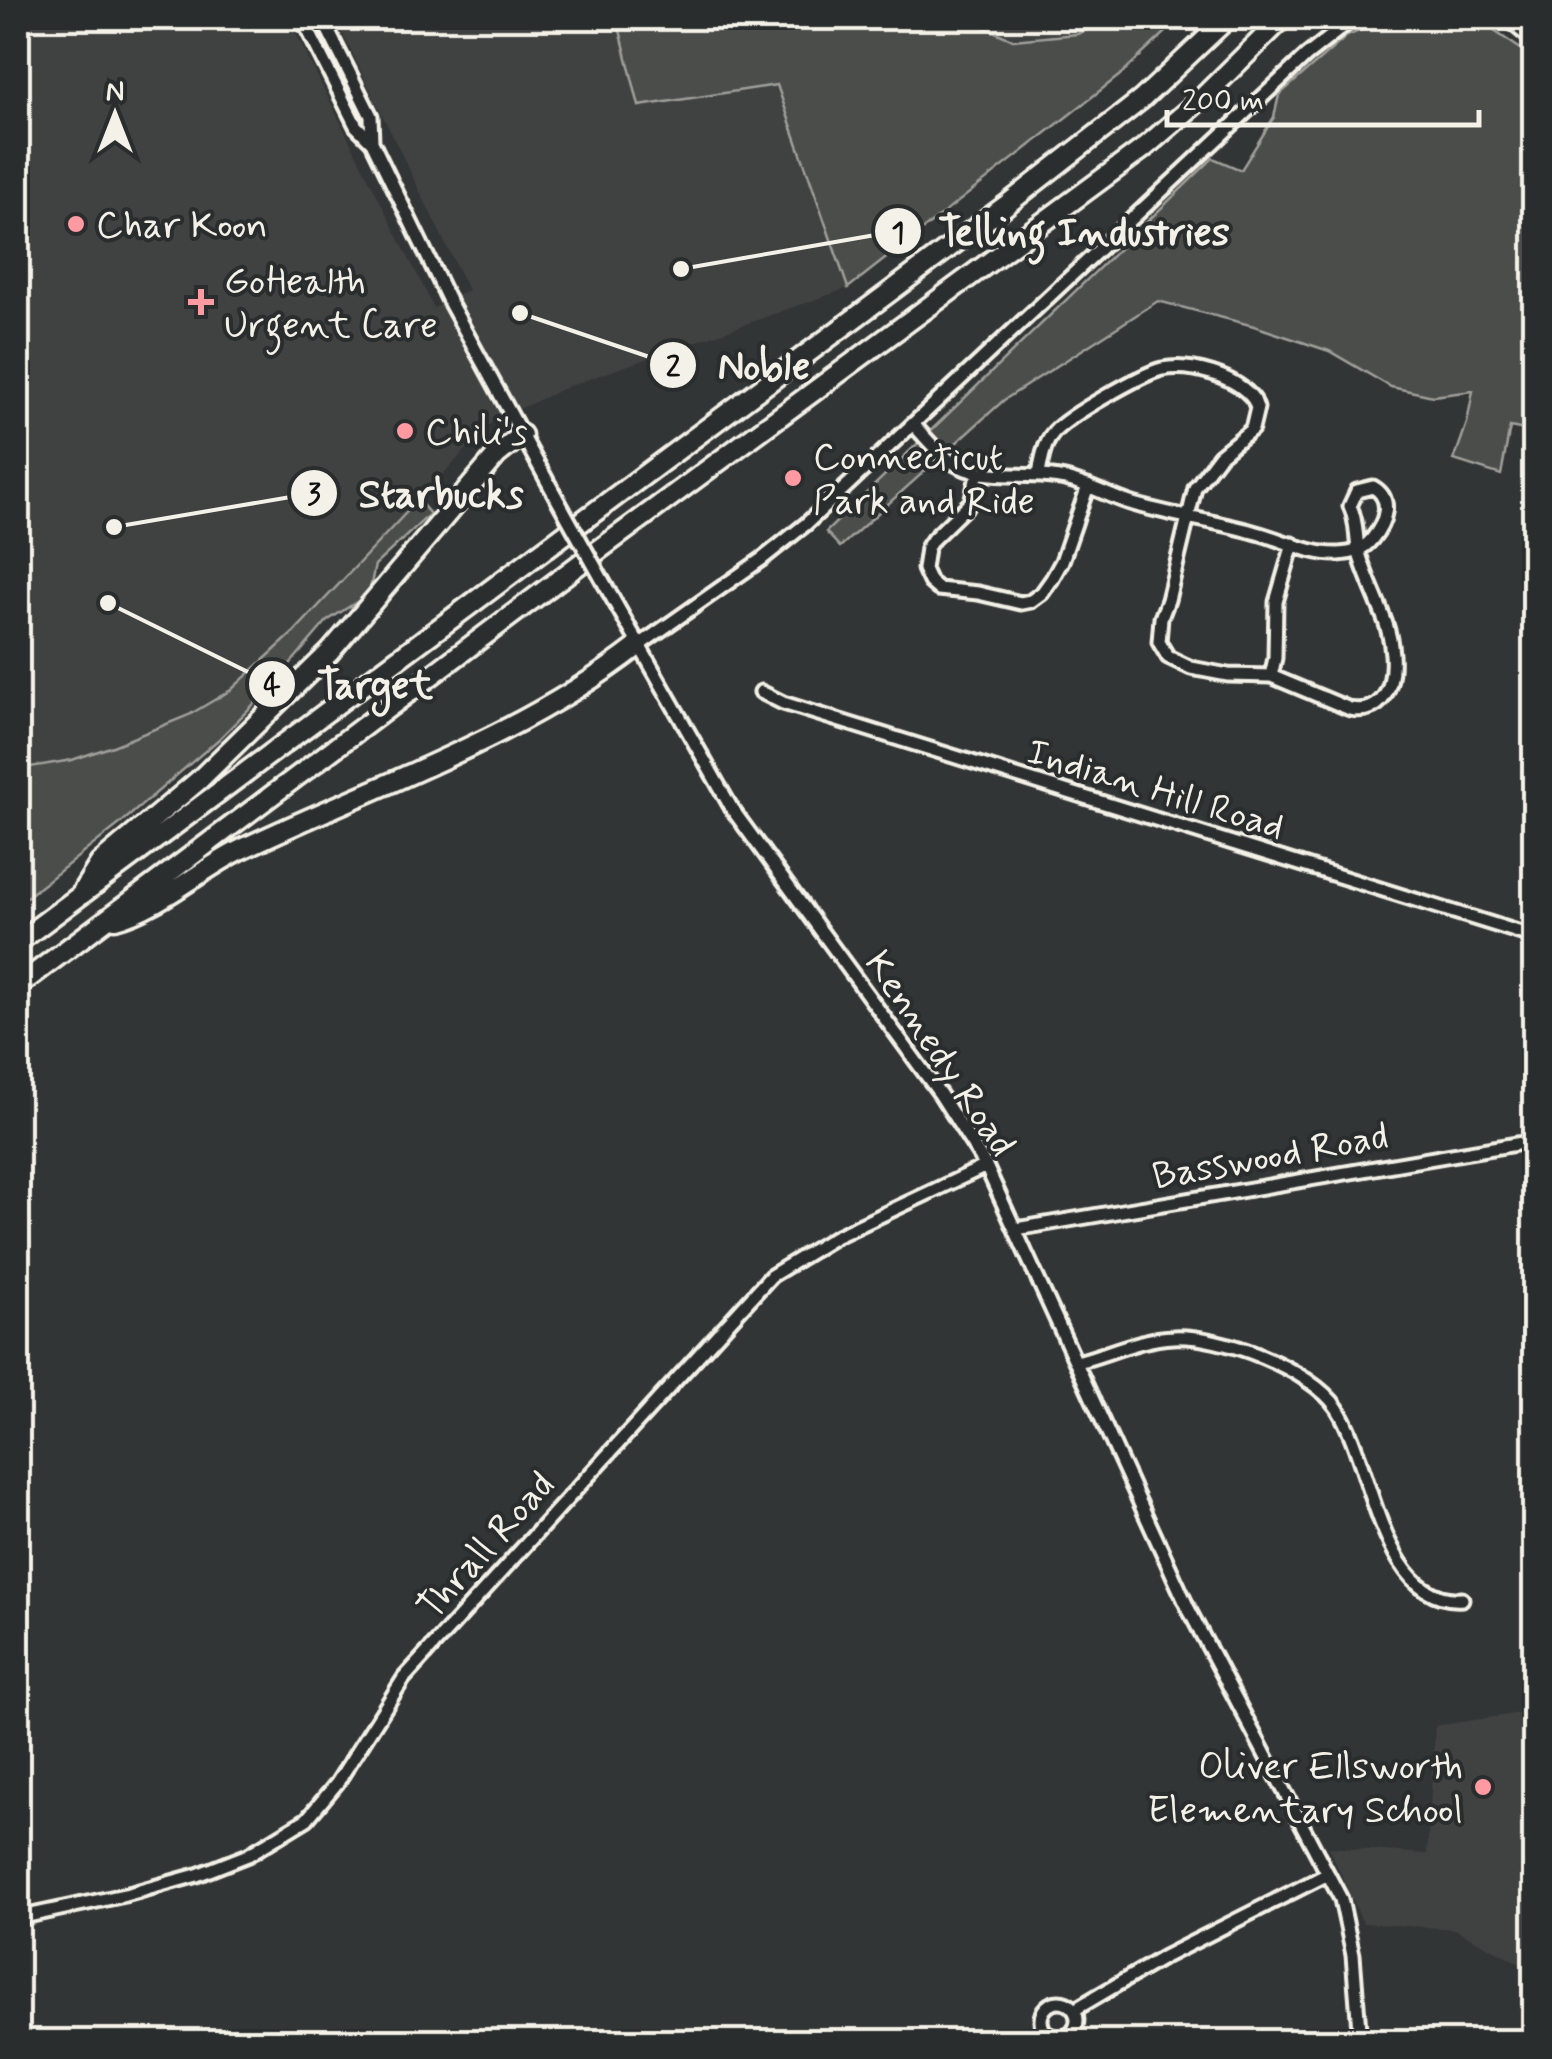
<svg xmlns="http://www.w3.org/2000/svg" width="1552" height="2059" font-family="Mynerve,sans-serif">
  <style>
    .built { fill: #404242 }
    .green { fill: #4b4d4c; stroke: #a09f9a; stroke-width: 2.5 }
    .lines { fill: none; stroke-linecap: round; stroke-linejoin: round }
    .minor-casing { stroke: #f4f1e8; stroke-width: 19 }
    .highway-casing { stroke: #f4f1e8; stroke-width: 25 }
    .minor { stroke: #2a2d2e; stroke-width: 11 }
    .highway { stroke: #2a2d2e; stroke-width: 18 }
    .minor-bridge-casing { stroke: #f4f1e8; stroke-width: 19; stroke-linecap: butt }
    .minor-bridge { stroke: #2a2d2e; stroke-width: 11 }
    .poi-dot { fill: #ff9aa2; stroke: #2a2d2e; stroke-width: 4 }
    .labels { text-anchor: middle; stroke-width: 8; stroke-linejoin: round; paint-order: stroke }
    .poi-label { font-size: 38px; fill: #f4f1e8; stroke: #2a2d2e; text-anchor: start }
    .street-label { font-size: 38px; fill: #f4f1e8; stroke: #2a2d2e }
    .leader { fill: none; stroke: #f4f1e8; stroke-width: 4 }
    .callout-dot { fill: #f4f1e8; stroke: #2a2d2e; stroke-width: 4 }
    .mark-label { font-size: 30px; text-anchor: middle; font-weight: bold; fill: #111 }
    .callout-label { font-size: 40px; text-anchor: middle; font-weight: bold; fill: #f4f1e8; stroke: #2a2d2e; stroke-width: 8; stroke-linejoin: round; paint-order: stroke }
  </style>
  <rect width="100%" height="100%" fill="#323535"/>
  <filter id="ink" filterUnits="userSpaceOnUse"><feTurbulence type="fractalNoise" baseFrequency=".01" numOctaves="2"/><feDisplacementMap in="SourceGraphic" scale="20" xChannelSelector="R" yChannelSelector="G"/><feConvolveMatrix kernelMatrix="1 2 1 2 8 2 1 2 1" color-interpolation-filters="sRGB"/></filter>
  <g filter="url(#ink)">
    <path class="built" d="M18 18H288L434 308 468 290 335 18H617L640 106 777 84 848 288 569 386 493 421 293 633 231 690 189 715 113 746 72 760 18 769Z
      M964 18H1116L1077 34 1013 40Z
      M1534 1711V1971L1455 1929 1363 1923 1329 1847 1427 1854 1435 1726Z"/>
    <path class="green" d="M617 18H964L1013 40 1077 34 1116 18H1181L1120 75 848 288 777 85 639 106Z
      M1390 18H1475L1534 58V432L1510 427 1501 475 1454 460 1467 423 1473 391 1433 396 1391 387 1329 351 1254 326 1158 301 1004 400 840 547 826 532 1213 158 1241 170 1274 117 1279 95 1347 36Z
      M418 500 430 514 375 565 369 594 327 621 267 691 219 739 121 823 18 904V769L72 760 113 746 189 715 231 690 293 633Z"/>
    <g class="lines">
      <defs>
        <path id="minor" d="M302 18 356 126 372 142 450 303 556 497
          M322 18 371 116 372 142
          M1506 18 1534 41
          M914 425C929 442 944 461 966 469 995 479 1035 472 1065 479 1088 484 1108 496 1130 503 1172 516 1216 521 1257 533 1283 540 1311 555 1339 554 1353 553 1363 550 1372 539 1385 523 1394 499 1373 487L1357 491 1350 506C1358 523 1355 536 1359 553 1366 578 1379 602 1387 627 1397 660 1397 717 1350 709L1271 676 1228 675 1191 668 1168 657 1159 642 1161 618 1168 600 1195 488 1220 455 1252 429 1257 408 1254 400C1237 376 1190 363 1162 369 1142 374 1068 416 1054 432 1044 443 1041 461 1039 475
          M978 471 971 502 933 539 927 548 924 569 930 582 938 589 978 593 1021 603 1031 601 1042 593 1052 579 1062 561 1088 486
          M609 592 732 809 940 1094 986 1166 1188 1608 1341 1899 1353 1955 1360 2042
          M638 646 762 559 806 524 1306 56 1354 18
          M1271 676 1275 658 1276 602 1293 544
          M761 692 783 703 1534 937
          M1016 1229 1534 1141
          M1077 1362C1108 1354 1142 1338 1173 1337 1219 1334 1311 1369 1337 1408 1372 1461 1381 1605 1462 1599
          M18 1918 125 1895 197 1875 248 1855 307 1819 337 1783 404 1678 771 1276 835 1237 986 1166
          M1041 2020a18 18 0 1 1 36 0a18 18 0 1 1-36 0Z
          M1074 2010 1164 1957 1328 1874"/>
        <path id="highway" d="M83 890 100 863 199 780 330 652 497 455 522 435
          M115 919C162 906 199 870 242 849 376 785 520 738 638 646
          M18 942 1005 206 1142 99 1228 18
          M18 986 581 563 1144 148 1201 99 1283 18"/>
      </defs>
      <use href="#minor" class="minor-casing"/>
      <use href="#highway" class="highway-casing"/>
      <use href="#minor" class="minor"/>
      <use href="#highway" class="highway"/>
      <defs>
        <path id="minor-bridge" d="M556 497 609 592"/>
      </defs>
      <use href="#minor-bridge" class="minor-bridge-casing"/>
      <use href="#minor-bridge" class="minor-bridge"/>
    </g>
  </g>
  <g class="poi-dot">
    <circle cx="76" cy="224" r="10"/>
    <path d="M196 287h10v10h10v10h-10v10h-10v-10h-10v-10h10z"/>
    <circle cx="405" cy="431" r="10"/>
    <circle cx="793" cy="478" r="10"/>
    <circle cx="1483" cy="1787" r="10"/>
  </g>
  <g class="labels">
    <g class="poi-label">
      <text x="96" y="237">Char Koon</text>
      <text x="224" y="293">GoHealth<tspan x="224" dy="44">Urgent Care</tspan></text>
      <text x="425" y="444">Chili's</text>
      <text x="813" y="469">Connecticut<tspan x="813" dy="44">Park and Ride</tspan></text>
      <text x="1463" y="1778" text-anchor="end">Oliver Ellsworth<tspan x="1463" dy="44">Elementary School</tspan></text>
    </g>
    <g class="street-label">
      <text transform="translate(1156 788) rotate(17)" y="13">Indian Hill Road</text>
      <text transform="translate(941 1053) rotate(56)" y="13">Kennedy Road</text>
      <text transform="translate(1270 1155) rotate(-10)" y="13">Basswood Road</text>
      <text transform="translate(485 1545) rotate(-48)" y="13">Thrall Road</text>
    </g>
  </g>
  <path class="leader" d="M681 269L898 231M520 313L673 365M114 527L314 493M108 603L272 684"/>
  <g class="callout-dot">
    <circle cx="681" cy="269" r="10"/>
    <circle cx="520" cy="313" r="10"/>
    <circle cx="114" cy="527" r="10"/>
    <circle cx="108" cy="603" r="10"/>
    <circle cx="898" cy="231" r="25"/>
    <circle cx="673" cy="365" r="25"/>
    <circle cx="314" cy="493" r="25"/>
    <circle cx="272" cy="684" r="25"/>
  </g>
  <g class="mark-label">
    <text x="898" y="242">1</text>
    <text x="673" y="376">2</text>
    <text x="314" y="503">3</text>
    <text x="272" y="694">4</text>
  </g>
  <g class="callout-label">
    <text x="1084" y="245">Telling Industries</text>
    <text x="764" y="379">Noble</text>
    <text x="441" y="507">Starbucks</text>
    <text x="375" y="698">Target</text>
  </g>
  <rect width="1552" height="2059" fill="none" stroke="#2a2d2e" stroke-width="60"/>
  <rect x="30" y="30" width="1492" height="1999" fill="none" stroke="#f4f1e8" stroke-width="4" filter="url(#ink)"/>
  <g transform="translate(115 115)" stroke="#2a2d2e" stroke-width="8" paint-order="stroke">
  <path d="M0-8L18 38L0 25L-18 38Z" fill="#f4f1e8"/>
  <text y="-15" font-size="28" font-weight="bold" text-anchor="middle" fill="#f4f1e8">N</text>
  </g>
  <path d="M1167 110v15h312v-15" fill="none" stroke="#f4f1e8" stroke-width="5"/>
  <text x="1182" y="110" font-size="30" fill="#f4f1e8" stroke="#2a2d2e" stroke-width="8" paint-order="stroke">200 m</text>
</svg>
